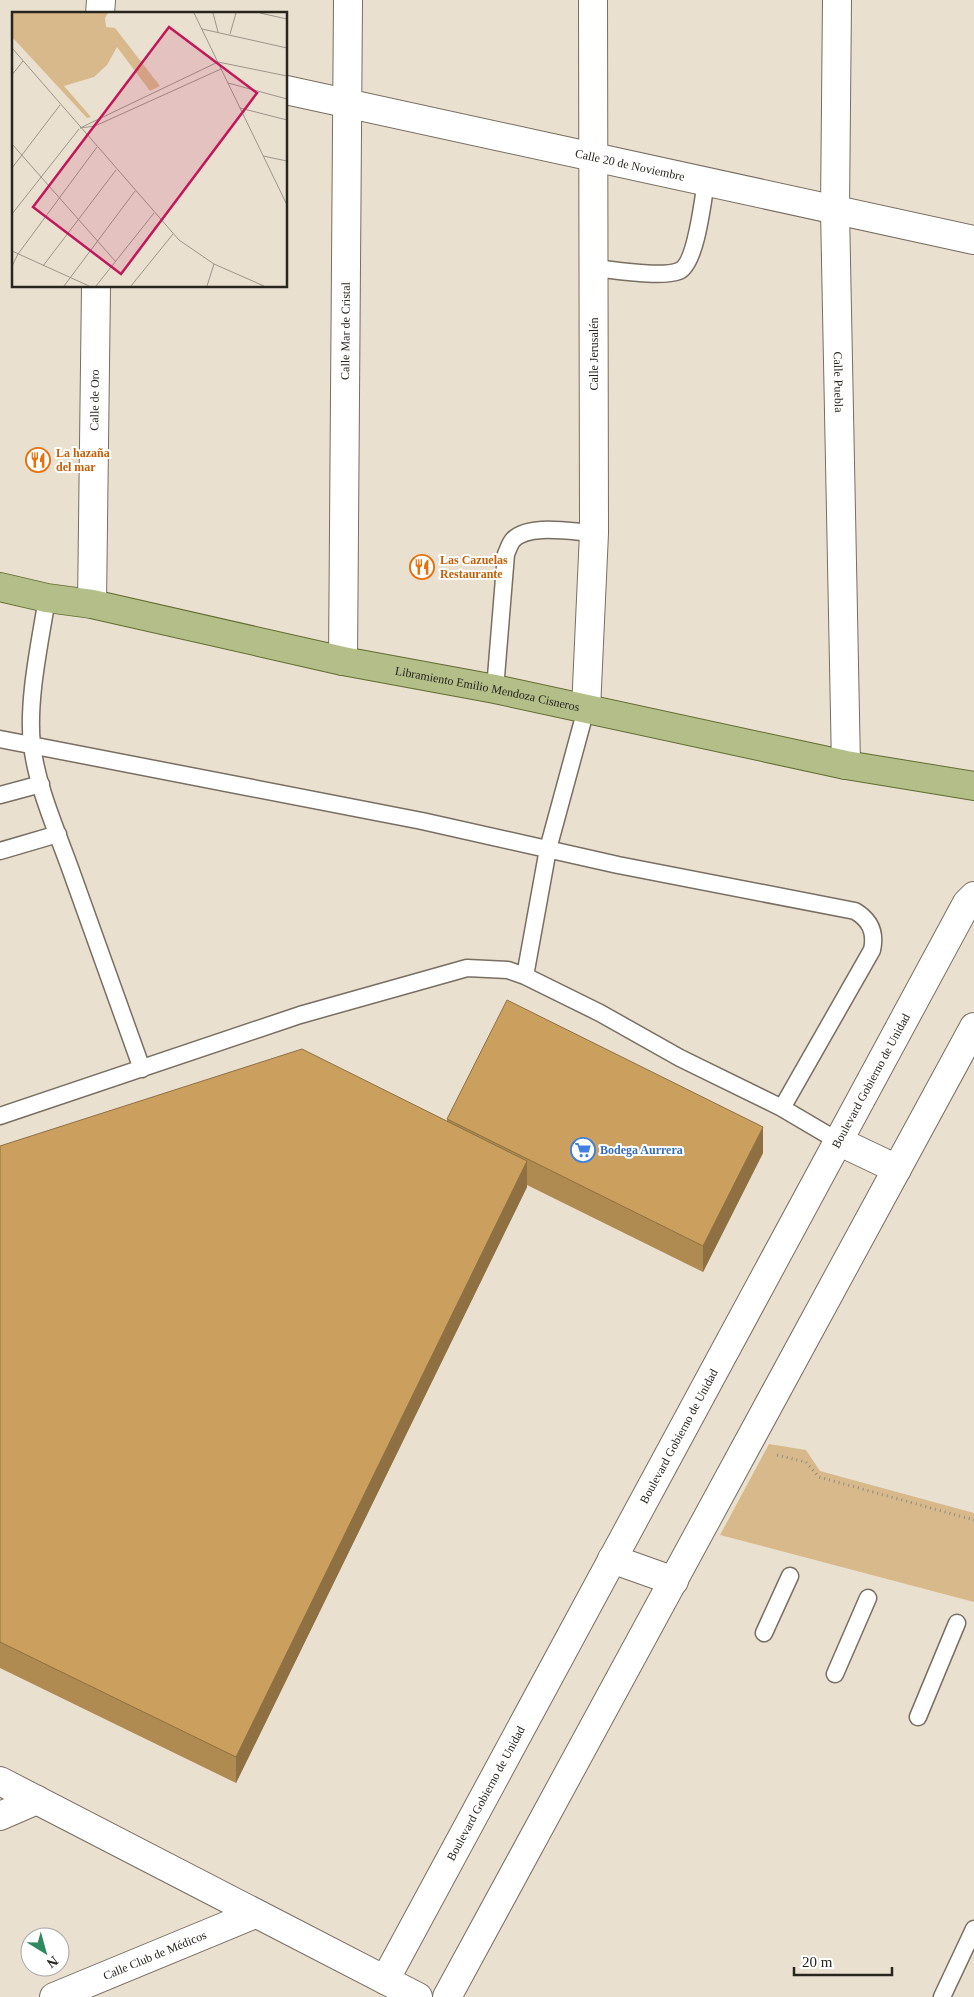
<svg xmlns="http://www.w3.org/2000/svg" width="974" height="1997" font-family="Georgia,serif">
  <style>
    .green { fill: #d8b98c }
    .lines { fill: none; stroke-linecap: round; stroke-linejoin: round }
    .lane-casing { stroke: #786e61; stroke-width: 19 }
    .street-casing { stroke: #786e61; stroke-width: 30 }
    .secondary-casing { stroke: #786e61; stroke-width: 30 }
    .primary-casing { stroke: #616c30; stroke-width: 30 }
    .path { stroke: #938c80; stroke-width: 3; stroke-dasharray: 1 4; stroke-linecap: butt }
    .lane { stroke: #fff; stroke-width: 16 }
    .street { stroke: #fff; stroke-width: 28 }
    .secondary { stroke: #fff; stroke-width: 28 }
    .primary { stroke: #b3be88; stroke-width: 28 }
    .wall { fill: #af8a51 }
    .shaded-wall { fill: #8e7042 }
    .building { fill: #cba05e; stroke: #8e7042 }
    .labels { text-anchor: middle; stroke-width: 4; stroke-linejoin: round; paint-order: stroke }
    .street-label { font-size: 12px; fill: #28241e; stroke: #fff }
    .food-label { font-size: 12px; font-weight: bold; fill: #c56008; stroke: #fff; text-anchor: start }
    .shop-label { font-size: 12px; font-weight: bold; fill: #366cbe; stroke: #fff; text-anchor: start }
    .inset-road { fill: none; stroke: #9c9589; stroke-width: 1 }
    .view { fill: #c2185b; fill-opacity: 0.15; stroke: #c2185b; stroke-width: 2.5 }
    .inset-edge { fill: none; stroke: #28241e; stroke-width: 2.5 }
  </style>
  <rect width="100%" height="100%" fill="#eae0d0"/>
  <path class="green" d="M769 1444 806 1450 820 1471 974 1513V1602L720 1535Z"/>
  <g class="lines">
    <defs>
      <path id="lane" d="M594 268C615 270 661 278 679 271 696 264 703 200 706 181
        M47 598C40 643 27 700 32 745 37 787 56 829 70 868 94 935 118 1002 142 1069
        M495 689 506 554C508 550 510 543 513 540 528 523 573 532 594 533
        M0 739 422 821 618 865 855 911C870 920 876 932 872 950L782 1108
        M0 795 41 784
        M0 851 58 834
        M525 976 548 849 586 709
        M0 1116 300 1015 467 968 508 970 525 976 600 1013 680 1058 782 1108 838 1141
        M764 1633 790 1576
        M835 1674 868 1598
        M918 1717 957 1623
        M942 1997 974 1929"/>
      <g id="street">
        <path id="s1" d="M837 0 835 210 846 765"/>
        <path d="M100 14 101 0"/>
        <path id="s2" d="M286 90 974 240"/>
        <path id="s3" d="M92 604 96 286"/>
        <path id="s4" d="M343 661 348 0"/>
        <path d="M586 709 594 533 593 0"/>
        <path d="M0 1816 37 1800"/>
        <path id="s5" d="M54 1997 255 1914"/>
      </g>
      <g id="secondary">
        <path d="M838 1141 897 1169"/>
        <path d="M612 1559 674 1581"/>
        <path d="M0 1781 418 1997"/>
        <path id="s6" d="M385 1980 967 903 974 896"/>
        <path d="M447 1997 974 1027"/>
      </g>
      <g id="primary">
        <path id="s7" d="M0 587 47 598 92 604 343 661 495 689 846 765 974 786"/>
      </g>
    </defs>
    <use href="#lane" class="lane-casing"/>
    <use href="#street" class="street-casing"/>
    <use href="#secondary" class="secondary-casing"/>
    <use href="#primary" class="primary-casing"/>
    <path class="path" d="M777 1455 806 1462 819 1477 974 1520"/>
    <use href="#lane" class="lane"/>
    <use href="#street" class="street"/>
    <use href="#secondary" class="secondary"/>
    <use href="#primary" class="primary"/>
  </g>
  <path class="wall" d="M447 1119 763 1153 703 1272 527 1185V1187L236 1783 0 1668V1146L447 1121Z"/>
  <path class="shaded-wall" d="M763 1127V1153L703 1272V1246Z
    M527 1161V1187L236 1783V1757Z"/>
  <path class="building" d="M507 1000 763 1127 703 1246 447 1119Z
    M302 1049 527 1161 236 1757 0 1642V1146Z"/>
  <defs>
    <symbol id="restaurant-ring" viewBox="-11 -11 22 22"><circle r="9.5" fill="#fff" stroke="#e8710a" stroke-width="1.5"/><path d="M-5-6h1v4h1v-4h1v4h1v-4h1v5L-1.5 .5V6h-2V.5L-5-1ZM5-6V6H3V1.5H1.5Q1.5-4 5-6Z" fill="#e8710a"/></symbol>
    <symbol id="supermarket-ring" viewBox="-11 -11 22 22"><circle r="9.5" fill="#fff" stroke="#3f7fe0" stroke-width="1.5"/><path d="M-6-5.5h2.5l.6 2H6L4.5 2H-2.5L-4.4-4H-6ZM-1.5 3.2a1.3 1.3 0 1 0 .1 0ZM3 3.2a1.3 1.3 0 1 0 .1 0Z" fill="#3f7fe0"/></symbol>
  </defs>
  <g fill-rule="evenodd">
    <use href="#restaurant-ring" x="24" y="446" width="28" height="28"/>
    <use href="#restaurant-ring" x="408" y="553" width="28" height="28"/>
    <use href="#supermarket-ring" x="569" y="1136" width="28" height="28"/>
  </g>
  <g class="labels">
    <g class="street-label">
      <text dy="4" stroke="none"><textPath href="#s2" startOffset="352">Calle 20 de Noviembre</textPath></text>
      <text dy="4" stroke="none"><textPath href="#s4" startOffset="330">Calle Mar de Cristal</textPath></text>
      <text transform="translate(594 354) rotate(-90)" y="4">Calle Jerusalén</text>
      <text dy="4" stroke="none"><textPath href="#s1" startOffset="382">Calle Puebla</textPath></text>
      <text dy="4" stroke="none"><textPath href="#s3" startOffset="204">Calle de Oro</textPath></text>
      <text dy="4" stroke="none"><textPath href="#s7" startOffset="498">Libramiento Emilio Mendoza Cisneros</textPath></text>
      <text dy="4" stroke="none"><textPath href="#s6" startOffset="1022">Boulevard Gobierno de Unidad</textPath></text>
      <text dy="4" stroke="none"><textPath href="#s6" startOffset="618">Boulevard Gobierno de Unidad</textPath></text>
      <text dy="4" stroke="none"><textPath href="#s6" startOffset="212">Boulevard Gobierno de Unidad</textPath></text>
      <text dy="4" stroke="none"><textPath href="#s5" startOffset="109">Calle Club de Médicos</textPath></text>
    </g>
    <g class="food-label">
      <text x="56" y="457">La hazaña<tspan x="56" dy="14">del mar</tspan></text>
      <text x="440" y="564">Las Cazuelas<tspan x="440" dy="14">Restaurante</tspan></text>
    </g>
    <g class="shop-label">
      <text x="600" y="1154">Bodega Aurrera</text>
    </g>
  </g>
  <g transform="translate(12 12)">
    <rect width="275" height="275" fill="#eae0d0"/>
    <path d="M0 1H96L93 6 94 15 103 16 148 74 138 79 105 35 95 53 82 65 52 74 79 105 75 106 0 25Z" fill="#d8b98c"/>
    <path class="inset-road" d="M182 1 275 193M201 1 206 20M248 1 275 7M190 17 275 36M218 22 224 1M0 36 167 228 202 252 252 274M0 63 11 49M216 71 275 87M228 96 275 108M68 116 206 50 275 64M68 116 83 114 209 57M0 132 104 250M251 144 275 149M0 156 48 93M0 202 67 117M0 239 77 274M0 254 6 242 85 135M31 254 104 158M52 274 123 179M84 274 142 201M119 274 161 222M195 274 202 252"/>
    <path class="view" d="M157 15 245 81 109 262 21 195Z"/>
    <rect width="275" height="275" class="inset-edge"/>
  </g>
  <g transform="translate(45 1952) rotate(143)"><circle r="24" fill="#ffffff" stroke="#a9a7a5"/>
  <path d="M0-4L9 19L0 12L-9 19Z" fill="#2f8a61"/>
  <text y="-8" font-size="14" font-weight="bold" text-anchor="middle" fill="#28241e">N</text>
  </g>
  <path d="M794 1967v8h98v-8" fill="none" stroke="#28241e" stroke-width="2.5"/>
  <text x="802" y="1967" font-size="15" fill="#28241e" stroke="#ffffff" stroke-width="4" paint-order="stroke">20 m</text>
</svg>
